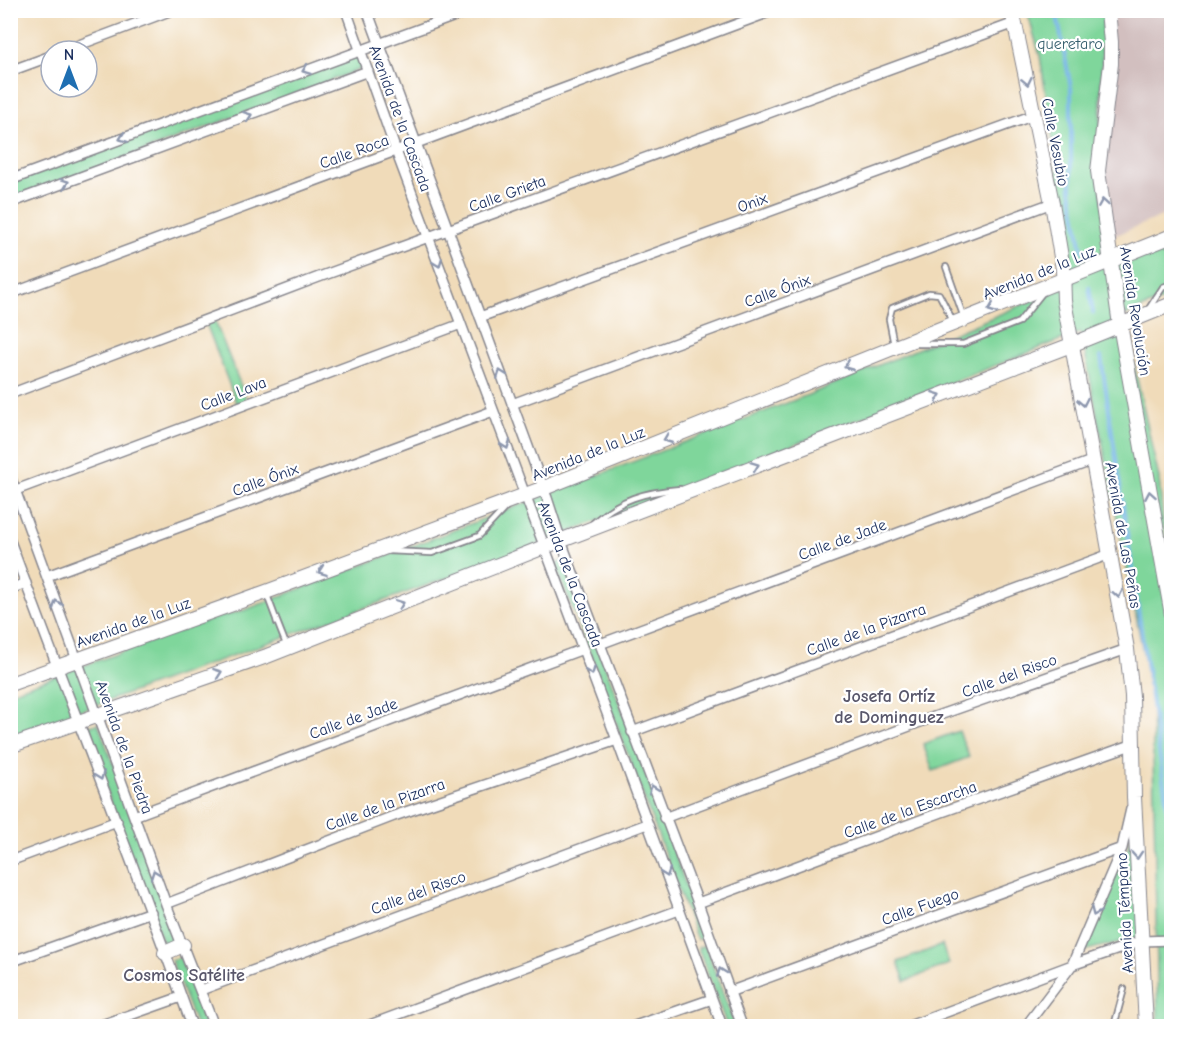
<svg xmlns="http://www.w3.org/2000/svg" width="1182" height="1037" font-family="'Comic Neue',sans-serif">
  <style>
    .industrial { fill: #d2bfbf }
    .green { fill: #7fd69b; stroke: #4d827c; stroke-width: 1.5 }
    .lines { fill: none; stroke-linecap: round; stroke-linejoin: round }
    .stream { stroke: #72b3e6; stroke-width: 4 }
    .lane-casing { stroke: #86858c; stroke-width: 8 }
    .street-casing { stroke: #86858c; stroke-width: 12 }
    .secondary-casing { stroke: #86858c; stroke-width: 16 }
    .lane { stroke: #fff; stroke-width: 4.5 }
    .street { stroke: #fff; stroke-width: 9 }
    .secondary { stroke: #fff; stroke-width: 14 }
    .oneway { stroke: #8d97ae }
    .labels { text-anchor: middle; stroke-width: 4.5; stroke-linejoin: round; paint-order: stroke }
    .park-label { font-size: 16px; fill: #396170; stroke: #fff }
    .street-label { font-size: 16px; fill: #1b2f5e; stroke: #fff }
    .neighbourhood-label { font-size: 18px; font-weight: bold; fill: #59576b; stroke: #fff }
  </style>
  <rect width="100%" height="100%" fill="#fff"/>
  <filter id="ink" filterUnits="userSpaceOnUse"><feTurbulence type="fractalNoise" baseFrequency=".0167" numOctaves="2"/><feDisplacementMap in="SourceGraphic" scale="12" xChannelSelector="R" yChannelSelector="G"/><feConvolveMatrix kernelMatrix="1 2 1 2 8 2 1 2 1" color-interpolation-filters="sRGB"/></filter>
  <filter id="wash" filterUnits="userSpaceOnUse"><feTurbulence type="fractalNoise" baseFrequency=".008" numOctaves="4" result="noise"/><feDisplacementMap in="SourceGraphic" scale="24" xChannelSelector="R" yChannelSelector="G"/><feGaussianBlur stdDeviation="1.35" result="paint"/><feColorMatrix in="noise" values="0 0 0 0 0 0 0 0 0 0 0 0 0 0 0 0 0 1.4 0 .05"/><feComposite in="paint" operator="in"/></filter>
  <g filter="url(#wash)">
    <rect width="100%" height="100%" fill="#f0dbb9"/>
    <path class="industrial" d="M1059 11H1171V212L1098 243Z"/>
    <path class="green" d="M1027 11H1103L1099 178 1112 266 1171 241V297L1123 316 1159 478 1171 607V1026H1158L1152 698 1081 332 524 550 11 736V692L213 619 245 610 808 395 1074 283 1040 56Z
      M360 53 366 67 11 201V183Z
      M214 319 247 401 237 405 206 323Z
      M564 560 629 728 704 936 697 940 588 647 555 564Z
      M98 723 179 946 166 951 84 729Z
      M959 731 969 757 933 771 923 744Z
      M1133 826 1141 937 1083 951 1127 851Z
      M705 945 735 1026H727L698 948Z
      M942 945 949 964 905 981 898 962Z
      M180 957 205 1026H196L171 960Z"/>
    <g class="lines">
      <path class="stream" d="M1056 10 1071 88V190L1082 251
        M1089 287 1093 313
        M1101 357 1167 805 1172 860"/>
    </g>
  </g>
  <g filter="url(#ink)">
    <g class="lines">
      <defs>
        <path id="lane" d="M946 267 964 318
          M1148 310 1163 287 1172 284
          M917 344H963L1019 322 1043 292
          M894 345 889 319 892 308 929 293 939 294 953 321
          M1172 348 1169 356 1172 368
          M593 523C620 499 644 492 680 489
          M388 551 432 553 479 536 507 506
          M267 595 276 619
          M277 623 276 619 287 647
          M1114 1026 1124 989"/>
        <path id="street" d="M346 10 396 151 617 740 722 1026
          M367 10 547 498 561 541 698 903 742 1026
          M63 51 172 10
          M10 71 51 56
          M10 180 471 10
          M10 203 368 71
          M10 294 775 10
          M480 317 1034 115
          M10 394 319 277 1015 23
          M512 404 1052 203
          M10 476 166 904 214 1026
          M16 490 461 324
          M10 541C70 703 134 864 192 1026
          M47 576 493 411
          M10 589 26 583
          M600 644 1094 460
          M632 732 1110 554
          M134 816 583 649
          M664 818 931 718 1127 649
          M10 861 117 821
          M698 903 942 812 1134 744
          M166 904 394 816 617 740
          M10 962 151 912
          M201 990 647 824
          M729 992 1122 848
          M99 1026 181 997
          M367 1026 679 910
          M635 1026 712 999
          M909 1026 1072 965 1142 941 1172 940
          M1026 1026 1072 965 1122 848 1131 809"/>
        <path id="secondary" d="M1012 10 1052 203 1063 269 1064 301 1127 649 1132 696 1134 797 1146 1026
          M1108 10 1111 42V64L1098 171 1120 325 1172 615
          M10 684 266 592 544 488 1172 236
          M10 746 267 656 544 547 1071 345 1172 304
          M165 953 183 945"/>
      </defs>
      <use href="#lane" class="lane-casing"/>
      <use href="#street" class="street-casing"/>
      <use href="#secondary" class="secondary-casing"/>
      <use href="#lane" class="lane"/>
      <use href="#street" class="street"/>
      <use href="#secondary" class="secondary"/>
    </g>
    <defs><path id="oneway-chevron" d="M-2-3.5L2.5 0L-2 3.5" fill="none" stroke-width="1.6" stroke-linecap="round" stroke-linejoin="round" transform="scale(1.5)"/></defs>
    <g class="oneway">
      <use href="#oneway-chevron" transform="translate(306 70) rotate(160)"/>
      <use href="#oneway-chevron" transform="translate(1027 81) rotate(78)"/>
      <use href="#oneway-chevron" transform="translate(248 116) rotate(-20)"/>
      <use href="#oneway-chevron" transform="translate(123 138) rotate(160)"/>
      <use href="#oneway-chevron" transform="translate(65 183) rotate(-20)"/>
      <use href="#oneway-chevron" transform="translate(1103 203) rotate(-99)"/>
      <use href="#oneway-chevron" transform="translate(438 263) rotate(69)"/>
      <use href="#oneway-chevron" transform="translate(992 309) rotate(158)"/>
      <use href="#oneway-chevron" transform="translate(848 366) rotate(158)"/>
      <use href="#oneway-chevron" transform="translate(501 374) rotate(-110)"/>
      <use href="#oneway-chevron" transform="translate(937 396) rotate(-21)"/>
      <use href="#oneway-chevron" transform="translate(1083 402) rotate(79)"/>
      <use href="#oneway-chevron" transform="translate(667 439) rotate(158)"/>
      <use href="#oneway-chevron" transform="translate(506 445) rotate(70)"/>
      <use href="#oneway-chevron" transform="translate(755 466) rotate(-21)"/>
      <use href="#oneway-chevron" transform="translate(1150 495) rotate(-100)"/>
      <use href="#oneway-chevron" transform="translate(322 571) rotate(160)"/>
      <use href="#oneway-chevron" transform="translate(1118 594) rotate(80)"/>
      <use href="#oneway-chevron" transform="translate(57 604) rotate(-110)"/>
      <use href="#oneway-chevron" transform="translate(400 604) rotate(-21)"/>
      <use href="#oneway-chevron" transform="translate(591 671) rotate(69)"/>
      <use href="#oneway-chevron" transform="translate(218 673) rotate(-20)"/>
      <use href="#oneway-chevron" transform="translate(100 776) rotate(69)"/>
      <use href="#oneway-chevron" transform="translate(653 789) rotate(-110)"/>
      <use href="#oneway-chevron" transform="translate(1137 855) rotate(86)"/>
      <use href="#oneway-chevron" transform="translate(666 873) rotate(69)"/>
      <use href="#oneway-chevron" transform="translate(155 874) rotate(-110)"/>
      <use href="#oneway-chevron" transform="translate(1095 912) rotate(113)"/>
      <use href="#oneway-chevron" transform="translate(721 972) rotate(-110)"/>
    </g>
  </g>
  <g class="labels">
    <g class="park-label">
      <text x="1070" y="49">queretaro</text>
    </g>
    <g class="street-label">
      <text transform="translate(401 118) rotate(70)" y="6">Avenida de la Cascada</text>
      <text transform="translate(1056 142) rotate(79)" y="6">Calle Vesubio</text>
      <text transform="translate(354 151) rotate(-20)" y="6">Calle Roca</text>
      <text transform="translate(507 193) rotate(-20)" y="6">Calle Grieta</text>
      <text transform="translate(752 202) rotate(-20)" y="6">Onix</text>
      <text transform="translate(1039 272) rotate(-22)" y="6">Avenida de la Luz</text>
      <text transform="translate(777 290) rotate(-20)" y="6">Calle Ónix</text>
      <text transform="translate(1136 311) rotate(81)" y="6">Avenida Revolución</text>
      <text transform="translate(233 393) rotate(-21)" y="6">Calle Lava</text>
      <text transform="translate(588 453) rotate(-22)" y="6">Avenida de la Luz</text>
      <text transform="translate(265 479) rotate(-20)" y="6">Calle Ónix</text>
      <text transform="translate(1124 535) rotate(80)" y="6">Avenida de Las Peñas</text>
      <text transform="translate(842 539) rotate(-20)" y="6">Calle de Jade</text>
      <text transform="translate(571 574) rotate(69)" y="6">Avenida de la Cascada</text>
      <text transform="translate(133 622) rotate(-20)" y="6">Avenida de la Luz</text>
      <text transform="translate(866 629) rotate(-20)" y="6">Calle de la Pizarra</text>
      <text transform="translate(1009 675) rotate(-20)" y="6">Calle del Risco</text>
      <text transform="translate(353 718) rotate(-20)" y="6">Calle de Jade</text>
      <text transform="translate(125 747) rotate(70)" y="6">Avenida de la Piedra</text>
      <text transform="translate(385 804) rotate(-20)" y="6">Calle de la Pizarra</text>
      <text transform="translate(910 809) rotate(-20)" y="6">Calle de la Escarcha</text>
      <text transform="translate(418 892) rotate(-20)" y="6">Calle del Risco</text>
      <text transform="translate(920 906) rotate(-20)" y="6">Calle Fuego</text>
      <text transform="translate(1124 913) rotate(-93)" y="6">Avenida Témpano</text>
    </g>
    <g class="neighbourhood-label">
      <text x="889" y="702">Josefa Ortíz<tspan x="889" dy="21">de Dominguez</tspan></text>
      <text x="184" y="981">Cosmos Satélite</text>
    </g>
  </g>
  <rect width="1182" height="1037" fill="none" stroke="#fff" stroke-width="36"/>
  <g transform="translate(69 69)"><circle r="28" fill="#ffffff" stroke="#a4acbf" stroke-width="1.5"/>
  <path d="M0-4.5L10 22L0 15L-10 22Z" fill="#1f6fb2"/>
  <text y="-9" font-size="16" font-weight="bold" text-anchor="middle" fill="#1b2f5e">N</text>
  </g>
</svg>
